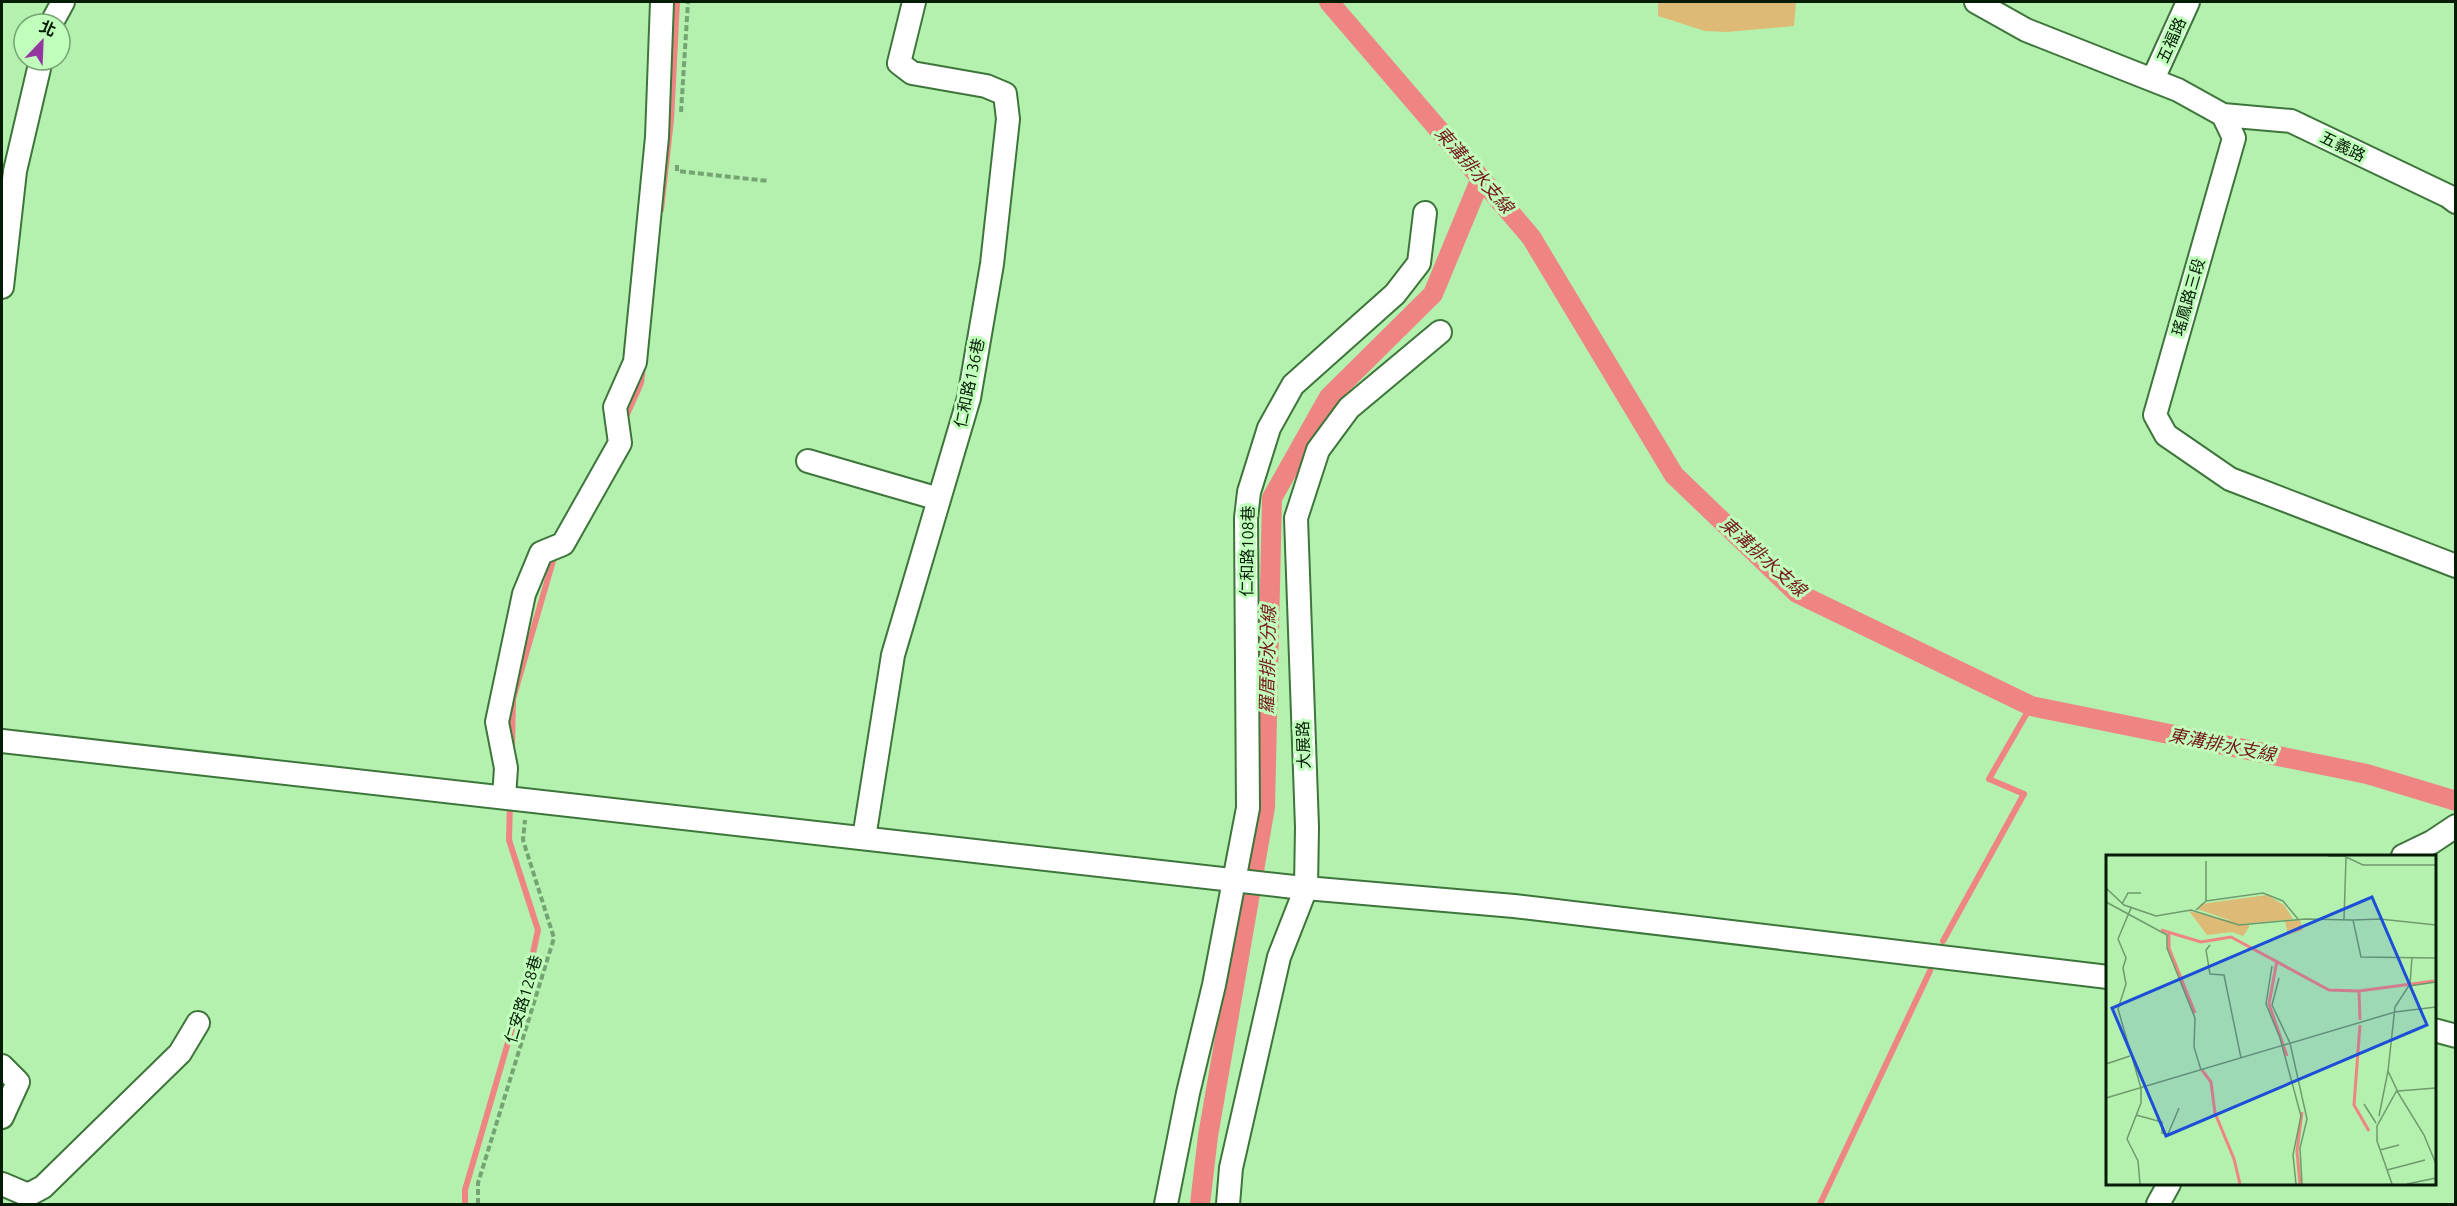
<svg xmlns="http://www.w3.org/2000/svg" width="2457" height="1206" font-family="Ubuntu,'Noto Sans TC',sans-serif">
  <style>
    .green { fill: #deba77 }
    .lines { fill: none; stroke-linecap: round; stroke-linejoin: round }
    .stream { stroke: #ef8582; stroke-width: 6 }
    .canal { stroke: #ef8582; stroke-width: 20 }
    .minor-casing { stroke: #3d753a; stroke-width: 26 }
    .path { stroke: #74a471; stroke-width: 4; stroke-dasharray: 6 3; stroke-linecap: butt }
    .minor { stroke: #fff; stroke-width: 22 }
    .labels { text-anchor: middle; stroke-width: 6; stroke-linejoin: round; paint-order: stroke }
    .street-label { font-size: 16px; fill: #041b04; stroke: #c1ffbc }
    .water-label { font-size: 18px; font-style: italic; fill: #76171e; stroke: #c1ffbc }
    .inset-river { fill: none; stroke: #ef8582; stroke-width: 3 }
    .inset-road { fill: none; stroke: #6e9b6b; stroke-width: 1.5 }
    .view { fill: #1d4ed8; fill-opacity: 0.15; stroke: #1d4ed8; stroke-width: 3 }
    .inset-edge { fill: none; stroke: #041b04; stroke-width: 3 }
  </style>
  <rect width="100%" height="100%" fill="#b4f1af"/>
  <path class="green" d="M1658 2H1796L1794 26 1727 32 1705 31 1658 16Z"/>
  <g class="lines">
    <path class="stream" d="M661 210 671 120 677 2
      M624 421 641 383 643 366
      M512 748 513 699 555 554
      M1943 941 2024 794 1989 779 2031 706
      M465 1204V1190L530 967 538 930 509 840 510 803
      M1820 1204 1930 971"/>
    <path class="canal" d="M1329 2 1531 237 1674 475 1797 593 2031 706 2367 774 2456 801
      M1200 1204 1208 1136 1265 807 1272 498 1329 397 1433 294 1481 178"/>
    <defs>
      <path id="minor" d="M1976 2 2026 30 2178 90 2223 115 2234 138 2155 415 2166 435 2230 479 2456 566
        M51 24 63 2
        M2153 79 2188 2
        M2223 115 2291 121 2448 196 2456 202
        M2 287 15 171 41 60
        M808 461 939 499
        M2 741 1294 887 1514 906 2108 977
        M504 797 506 768 497 722 524 594 541 553 563 544 620 443 615 407 635 362 657 137 662 2
        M864 838 893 655 969 398 992 264 1008 119 1005 94 986 86 912 73 899 63 914 2
        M2403 856 2432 842 2456 826
        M2434 1030 2456 1036
        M2 1066 18 1082 2 1117
        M2 1184 28 1195 43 1187 180 1053 198 1023
        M1166 1204 1188 1093 1214 985 1248 808 1246 518 1249 492 1269 428 1293 385 1395 294 1419 263 1425 213
        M1228 1204 1231 1168 1279 957 1306 888 1307 827 1296 518 1318 450 1349 408 1440 332
        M2158 1204 2169 1184"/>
    </defs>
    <use href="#minor" class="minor-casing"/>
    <path class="path" d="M681 112 688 2
      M677 165V171L768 181
      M478 1204V1183L554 938 523 840 525 820"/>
    <use href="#minor" class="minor"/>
  </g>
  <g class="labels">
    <g class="street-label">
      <text transform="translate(2171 40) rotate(-66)" y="6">五福路</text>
      <text transform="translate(2343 146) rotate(26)" y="6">五義路</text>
      <text transform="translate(2188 297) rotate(-74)" y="6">瑤鳳路三段</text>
      <text transform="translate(969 383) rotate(-78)" y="6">仁和路136巷</text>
      <text transform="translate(1247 551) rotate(-89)" y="6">仁和路108巷</text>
      <text transform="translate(1303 745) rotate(-92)" y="6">大展路</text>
      <text transform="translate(523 999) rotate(-73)" y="6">仁安路128巷</text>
    </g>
    <g class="water-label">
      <text transform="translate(1474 170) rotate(49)" y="6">東溝排水支線</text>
      <text transform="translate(1763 557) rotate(42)" y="6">東溝排水支線</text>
      <text transform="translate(1268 660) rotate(-89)" y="6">羅厝排水分線</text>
      <text transform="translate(2222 745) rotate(11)" y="6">東溝排水支線</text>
    </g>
  </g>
  <g transform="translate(2106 855)">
    <rect width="330" height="330" fill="#b4f1af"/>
    <path d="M161 40 178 50 187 64 135 69 91 54 95 49ZM83 56 143 70V72L137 81 126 77 101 80ZM194 65 197 75 182 80 179 66Z" fill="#deba77"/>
    <path class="inset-river" d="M55 75 95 87 125 82 223 135 253 136 328 126M63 78V93L89 158M171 105 163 149 181 201M253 136 254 165M254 170 248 250 263 276M96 215 105 227 109 258 128 304 134 329M194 329 191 296 196 257"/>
    <path class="inset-road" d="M222 1H238L257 10H330M0 33 18 50 50 61 85 55 133 70 199 64 247 65 255 102 330 103M100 46 157 38 177 46 192 64M0 47 61 80V93L89 163 88 192 95 215M16 49 22 38H35M25 53 12 84 20 103 17 113 20 129 12 154 35 233V248L21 284 32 306 34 329M90 55 100 46V6M238 64 240 3M247 65 274 64 330 70M104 90 100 95 104 119 118 120 135 203M166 111 160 149 174 183 195 261 187 300 190 329M173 123 166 150 184 188 201 264 194 293 196 329M303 131 330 127M0 209 24 201M291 236 318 280 330 309M292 236 330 233M0 243 289 157 330 152M258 249 270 268M30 260 56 267V278L62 279 73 253M273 261 282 216M274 295 293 290M281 315 319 305M286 329 271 286V271L291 235 282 216 289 152 304 129 306 102M301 329 330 323"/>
    <path class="view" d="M266 42 321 170 60 281 6 153Z"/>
    <rect width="330" height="330" class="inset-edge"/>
  </g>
  <rect width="2457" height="1206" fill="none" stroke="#041b04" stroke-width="6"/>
  <g transform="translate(42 42) rotate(23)"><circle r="28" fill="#c1ffbc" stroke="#75a472" stroke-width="1.5"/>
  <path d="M0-4.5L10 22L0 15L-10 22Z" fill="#9437a1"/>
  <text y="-9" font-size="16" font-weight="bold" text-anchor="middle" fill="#041b04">北</text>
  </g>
</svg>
